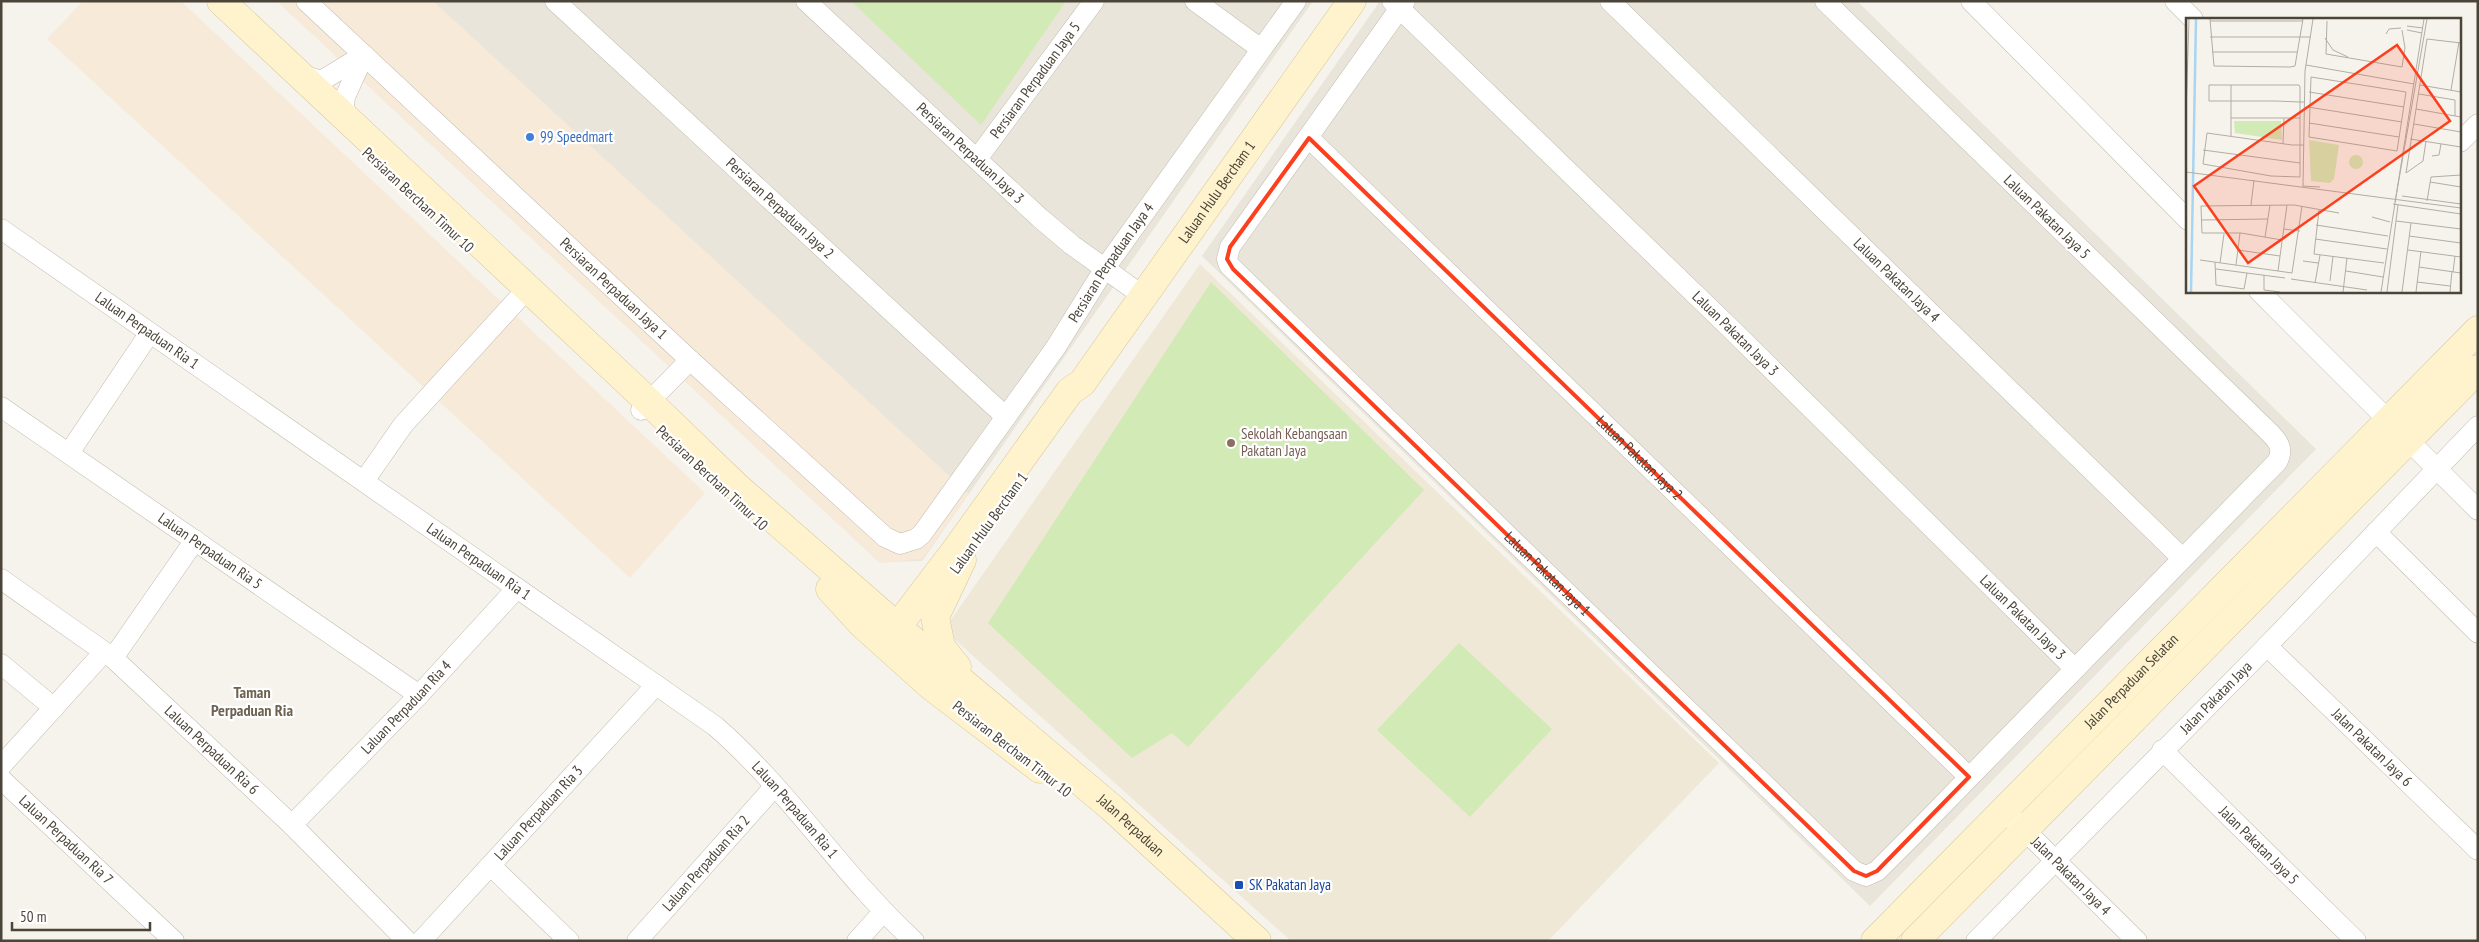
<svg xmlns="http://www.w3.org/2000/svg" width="2479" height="942" font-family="'PT Sans Narrow',sans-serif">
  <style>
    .residential { fill: #eae5da }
    .commercial { fill: #f7ead8 }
    .education { fill: #efe8d6 }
    .green { fill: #d2eab5 }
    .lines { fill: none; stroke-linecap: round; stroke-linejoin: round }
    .street-casing { stroke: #c2bbae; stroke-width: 21 }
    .secondary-casing { stroke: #d6c79b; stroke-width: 29 }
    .street { stroke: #fff; stroke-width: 20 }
    .secondary { stroke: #fff3cd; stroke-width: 28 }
    .marked { fill: none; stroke: #fc3f1d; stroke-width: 4; stroke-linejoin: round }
    .shop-dot { fill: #3f7fe0; stroke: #fff; stroke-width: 2 }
    .education-dot { fill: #8d6e63; stroke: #fff; stroke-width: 2 }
    .transit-dot { fill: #1a4fb4; stroke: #fff; stroke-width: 2 }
    .labels { text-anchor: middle; stroke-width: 4.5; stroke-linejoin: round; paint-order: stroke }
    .street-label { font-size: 15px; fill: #4b4439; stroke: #fff }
    .shop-label { font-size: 15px; fill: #366cbe; stroke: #fff; text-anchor: start }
    .education-label { font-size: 15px; fill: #785e54; stroke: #fff; text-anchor: start }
    .transit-label { font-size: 15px; fill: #164399; stroke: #fff; text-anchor: start }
    .neighbourhood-label { font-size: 16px; font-weight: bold; fill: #6e6250; stroke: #fff }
    .inset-river { fill: none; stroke: #a9d4f2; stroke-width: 2.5 }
    .inset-road { fill: none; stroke: #b2ada4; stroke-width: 1 }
    .view { fill: #fc3f1d; fill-opacity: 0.15; stroke: #fc3f1d; stroke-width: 2.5 }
    .inset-edge { fill: none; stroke: #4b4439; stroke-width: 2.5 }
  </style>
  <rect width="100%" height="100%" fill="#f6f3ec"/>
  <path class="residential" d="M277 1H1313L922 561 879 562Z
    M1380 1H1857L2316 449 1870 906 1202 256Z"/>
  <path class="commercial" d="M83 1H181L705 493 630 578 47 39Z
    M277 1H433L969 494 922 559 880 563Z"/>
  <path class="education" d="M1200 264 1719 763 1548 941H1291L952 637 950 621Z"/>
  <path class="green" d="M851 1H1066L981 125Z
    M1211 282 1424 490 1188 747 1172 733 1132 758 988 623Z
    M1459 643 1552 729 1470 817 1377 730Z"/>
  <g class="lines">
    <defs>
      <g id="street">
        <path id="s1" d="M306 1 690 360 885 537 900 544 916 539 922 534 1056 347 1105 268 1296 1"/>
        <path id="s2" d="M555 1 1006 417"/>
        <path id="s3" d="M806 1 1040 218 1072 245 1143 296"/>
        <path d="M1195 1 1261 49"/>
        <path id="s4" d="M1392 1 1730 328 2075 669"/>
        <path id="s5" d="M1405 1 1230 247 1227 259 1229 265 1830 848 1854 871 1866 876 1877 871 1916 832 2277 462C2284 450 2279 442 2270 433L1825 1"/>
        <path id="s6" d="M1610 1 2182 558"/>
        <path d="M1971 1 2188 220"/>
        <path d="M2175 1 2193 19"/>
        <path d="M300 74 321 81 364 55"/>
        <path d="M348 121 344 106 345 97 364 55"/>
        <path id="s7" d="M1309 138 1969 777"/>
        <path d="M2460 142 2478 124"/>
        <path id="s8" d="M977 159 1094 1"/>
        <path id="s9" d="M1 229 715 726C789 790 842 875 914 941"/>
        <path d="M2259 291 2478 510"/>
        <path id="s10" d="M1 407 419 695"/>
        <path d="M641 410 690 360"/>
        <path d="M69 453 149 334"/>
        <path d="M364 481 403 425 527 289"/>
        <path d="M2376 532 2478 633"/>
        <path id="s11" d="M1 579 113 658 292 825 407 941"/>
        <path id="s12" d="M2267 646 2478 850"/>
        <path d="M113 658 195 540"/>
        <path d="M1 664 54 708"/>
        <path id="s13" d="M2162 750 2356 941"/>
        <path d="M1 766 104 652"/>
        <path id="s14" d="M1 779 174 941"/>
        <path id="s15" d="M2004 810 2137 941"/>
        <path id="s16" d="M292 825 419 695 517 588"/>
        <path d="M491 866 569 941"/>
        <path id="s17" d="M421 941 656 685"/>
        <path id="s18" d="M637 941 774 787"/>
        <path d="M857 941 883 912"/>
        <path id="s19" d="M1976 941 2267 646 2478 426"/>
      </g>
      <g id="secondary">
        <path id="s20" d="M221 1 649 402 737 487 909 637 1112 808 1257 941"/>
        <path d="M830 589 862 624 931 686 1040 769"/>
        <path id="s21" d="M897 627 955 551 1070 391 1082 383 1352 1"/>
        <path d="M957 667 941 647 935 617 962 560"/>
        <path id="s22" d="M1875 941 2478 330"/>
        <path d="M1915 941 2478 369"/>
      </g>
    </defs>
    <use href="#street" class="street-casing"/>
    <use href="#secondary" class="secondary-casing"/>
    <use href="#street" class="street"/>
    <use href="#secondary" class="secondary"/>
  </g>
  <path class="marked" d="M1309 138 1969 777 1877 871 1866 876 1854 871 1233 269 1227 259 1230 247Z"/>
  <circle class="shop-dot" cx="530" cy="137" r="5"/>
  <circle class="education-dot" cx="1231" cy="443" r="5"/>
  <rect class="transit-dot" x="1234" y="880" width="10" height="10" rx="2.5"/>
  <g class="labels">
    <g class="street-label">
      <text dy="5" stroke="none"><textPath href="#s8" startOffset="98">Persiaran Perpaduan Jaya 5</textPath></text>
      <text dy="5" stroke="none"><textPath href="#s3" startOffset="224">Persiaran Perpaduan Jaya 3</textPath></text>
      <text dy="5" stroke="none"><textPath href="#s21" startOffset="541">Laluan Hulu Bercham 1</textPath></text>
      <text transform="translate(418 200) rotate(43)" y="5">Persiaran Bercham Timur 10</text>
      <text dy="5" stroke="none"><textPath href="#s2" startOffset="306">Persiaran Perpaduan Jaya 2</textPath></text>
      <text transform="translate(2047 217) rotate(44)" y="5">Laluan Pakatan Jaya 5</text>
      <text dy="5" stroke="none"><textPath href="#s1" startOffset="1161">Persiaran Perpaduan Jaya 4</textPath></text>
      <text dy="5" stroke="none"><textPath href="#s6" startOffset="400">Laluan Pakatan Jaya 4</textPath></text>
      <text dy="5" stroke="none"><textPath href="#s1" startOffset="421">Persiaran Perpaduan Jaya 1</textPath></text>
      <text dy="5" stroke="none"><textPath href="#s9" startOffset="178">Laluan Perpaduan Ria 1</textPath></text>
      <text dy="5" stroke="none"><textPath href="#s4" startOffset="478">Laluan Pakatan Jaya 3</textPath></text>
      <text dy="5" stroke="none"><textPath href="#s7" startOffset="460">Laluan Pakatan Jaya 2</textPath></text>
      <text transform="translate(712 478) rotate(43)" y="5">Persiaran Bercham Timur 10</text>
      <text transform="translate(989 523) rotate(-54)" y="5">Laluan Hulu Bercham 1</text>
      <text dy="5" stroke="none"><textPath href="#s10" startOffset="254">Laluan Perpaduan Ria 5</textPath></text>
      <text dy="5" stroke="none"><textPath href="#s9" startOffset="582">Laluan Perpaduan Ria 1</textPath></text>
      <text dy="5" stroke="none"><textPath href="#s5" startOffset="764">Laluan Pakatan Jaya 1</textPath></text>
      <text dy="5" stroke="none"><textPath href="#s4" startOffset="882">Laluan Pakatan Jaya 3</textPath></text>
      <text dy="5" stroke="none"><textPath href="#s22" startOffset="365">Jalan Perpaduan Selatan</textPath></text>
      <text dy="5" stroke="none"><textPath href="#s19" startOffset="342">Jalan Pakatan Jaya</textPath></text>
      <text dy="5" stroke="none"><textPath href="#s16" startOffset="164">Laluan Perpaduan Ria 4</textPath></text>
      <text dy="5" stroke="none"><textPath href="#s12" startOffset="146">Jalan Pakatan Jaya 6</textPath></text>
      <text transform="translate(1012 749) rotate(38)" y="5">Persiaran Bercham Timur 10</text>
      <text dy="5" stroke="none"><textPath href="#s11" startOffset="272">Laluan Perpaduan Ria 6</textPath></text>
      <text dy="5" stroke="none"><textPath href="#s9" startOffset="986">Laluan Perpaduan Ria 1</textPath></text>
      <text dy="5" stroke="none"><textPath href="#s17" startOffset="174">Laluan Perpaduan Ria 3</textPath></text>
      <text dy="5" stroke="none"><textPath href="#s20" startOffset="1228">Jalan Perpaduan</textPath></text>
      <text dy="5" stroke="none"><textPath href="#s14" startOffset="89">Laluan Perpaduan Ria 7</textPath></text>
      <text dy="5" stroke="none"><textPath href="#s13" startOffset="136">Jalan Pakatan Jaya 5</textPath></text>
      <text dy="5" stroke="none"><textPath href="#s18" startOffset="104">Laluan Perpaduan Ria 2</textPath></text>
      <text dy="5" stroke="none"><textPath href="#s15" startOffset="94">Jalan Pakatan Jaya 4</textPath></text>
    </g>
    <g class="shop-label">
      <text x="540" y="142">99 Speedmart</text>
    </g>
    <g class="education-label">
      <text x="1241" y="439">Sekolah Kebangsaan<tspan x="1241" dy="17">Pakatan Jaya</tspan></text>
    </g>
    <g class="transit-label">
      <text x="1249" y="890">SK Pakatan Jaya</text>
    </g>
    <g class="neighbourhood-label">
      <text x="252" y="698">Taman<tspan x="252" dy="18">Perpaduan Ria</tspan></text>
    </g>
  </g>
  <g transform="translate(2186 18)">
    <rect width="275" height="275" fill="#f6f3ec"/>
    <path d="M48 103H95L96 122 49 115ZM123 122 153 127 148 161 144 165 125 163ZM163 144a7 7 0 1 1 14 0a7 7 0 1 1-14 0Z" fill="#d2eab5"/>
    <path class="inset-river" d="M5 274 10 1"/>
    <path class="inset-road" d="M24 1 28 48 104 49 109 48 117 1M24 3H117M141 3 140 36 216 49 219 30 216 12M221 8 237 10M221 12 236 15M200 16 203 11 215 10M24 19H124M139 20 147 32 162 39M26 34H111M120 47 228 66M125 59 220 74 211 133 123 119ZM234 67 275 74M265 72 273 24M123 74 218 89M233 76 269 82V98M122 89 216 104M230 91 275 99M0 96 3 1M45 100H114M123 105 213 119M228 106 275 114M45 118V67M224 121 275 129M97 125 98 100M118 127H106L21 115 17 146 85 158 114 159V69L113 67H23V83H90L114 84H119M17 132 114 145M246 138 253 137 255 126M0 154 275 190M220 155 241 21 275 25M220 155 237 143 240 123M244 164 275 169M116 168 134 169M117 168 119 53 127 1M216 178 275 186M241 183 245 159 275 157M209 184 241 1M207 186 275 196M65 187 68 162M133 192 128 236 198 245M186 199 204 204M15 202 82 201M210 203 275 211M130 207 202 218M98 211 114 213M223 218 275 225M79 219 84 187M129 221 201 231M96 222 55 215H16L15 188 108 187 153 195M52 232 94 238M222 232 275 239M14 242 106 255 116 188M117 243 132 245M29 244 30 267 58 271 61 255M34 245 38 216M50 247 54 215M233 249 275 255M30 251 99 260M92 253 101 187M160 253 197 259M267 254 269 238M78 257V272L94 274M105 261 181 272M144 263 147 238M231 264 264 268M129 265 134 237M157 274 161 240M195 274 238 1M201 274 212 187M216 274 225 205M230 274 235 233M264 274 266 253"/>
    <path class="view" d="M211 27 264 103 62 245 8 168Z"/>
    <rect width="275" height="275" class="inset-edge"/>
  </g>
  <rect width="2479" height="942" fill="none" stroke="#4b4439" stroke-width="5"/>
  <path d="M12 922v8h138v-8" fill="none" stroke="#4b4439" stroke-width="2.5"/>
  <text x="20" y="922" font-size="15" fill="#4b4439" stroke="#ffffff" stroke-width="4" paint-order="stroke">50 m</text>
</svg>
